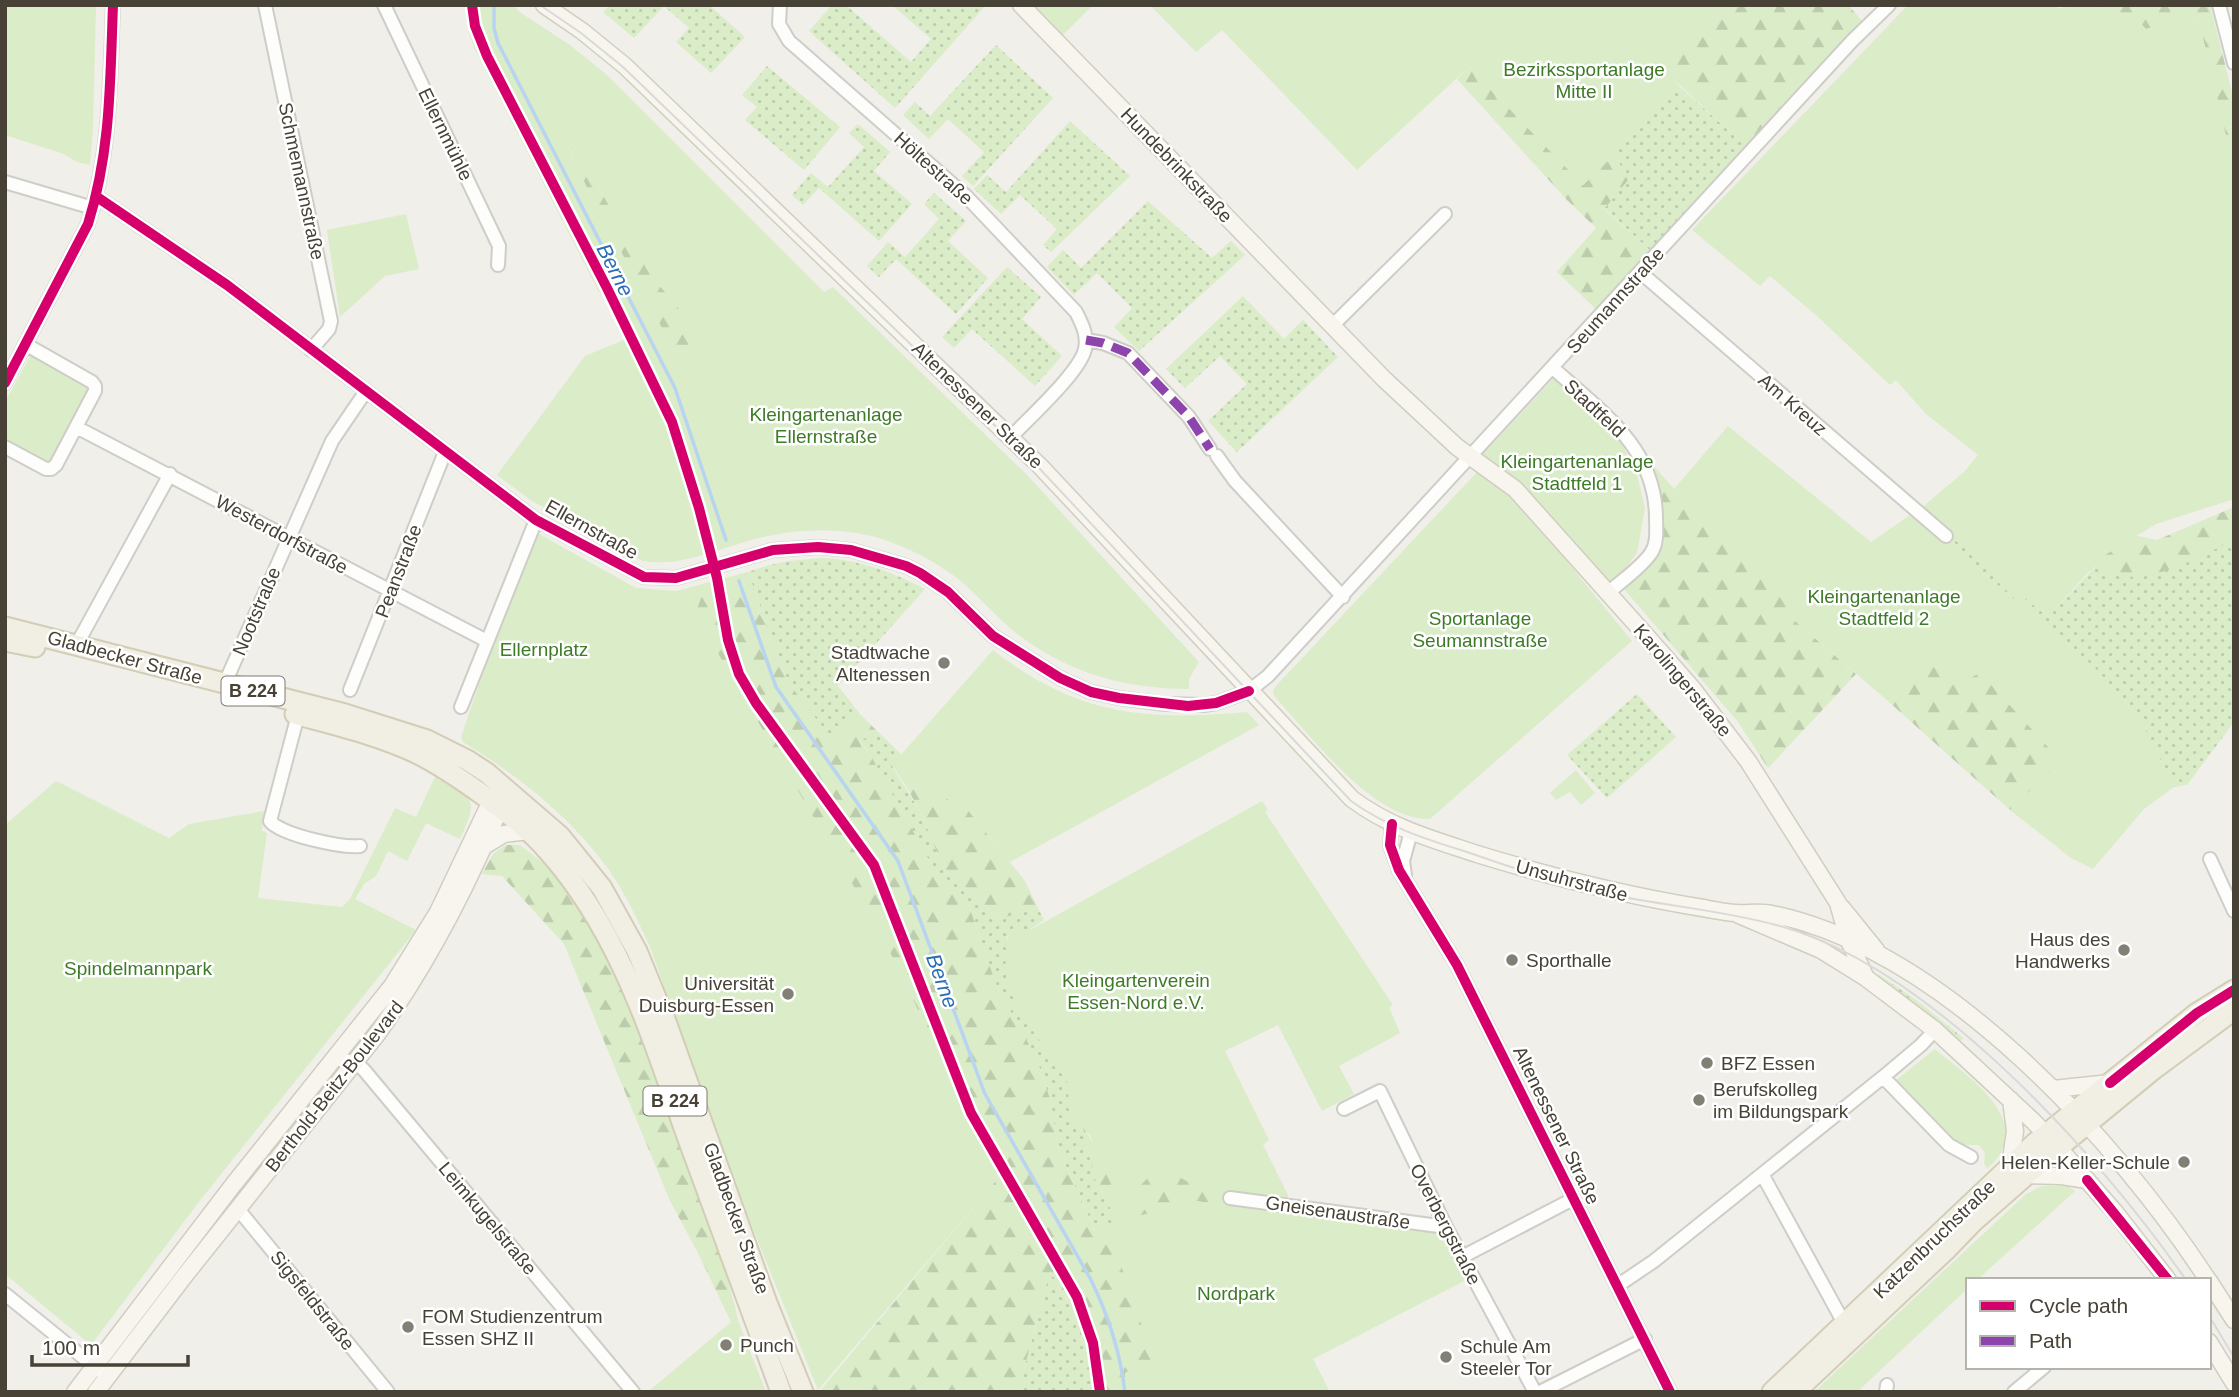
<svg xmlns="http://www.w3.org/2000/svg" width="2239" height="1397" font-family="Helvetica,sans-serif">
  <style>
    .grass { fill: url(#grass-dots) }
    .forest { fill: url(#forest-firs) }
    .green { fill: #daecc8; fill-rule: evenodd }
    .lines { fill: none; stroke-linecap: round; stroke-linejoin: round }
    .stream { stroke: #b8d4f0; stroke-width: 3.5 }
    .street-casing { stroke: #cecdc7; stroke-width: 16 }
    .secondary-casing { stroke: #d0cec0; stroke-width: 19 }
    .primary-casing { stroke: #d3cdb6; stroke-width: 23 }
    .street { stroke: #fdfdfc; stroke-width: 12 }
    .secondary { stroke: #f7f5ee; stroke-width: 16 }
    .primary { stroke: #f1eee3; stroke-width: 19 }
    .tram { stroke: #d9d9d8; stroke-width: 2 }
    .quiet { stroke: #8e44ad; stroke-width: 9; stroke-dasharray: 18 9; stroke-linecap: butt }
    .cycleway-casing { stroke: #fff; stroke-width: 15 }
    .cycleway { stroke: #d6006c; stroke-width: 10 }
    .poi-dot { fill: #827f74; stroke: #fff; stroke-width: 2.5 }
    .labels { text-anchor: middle; stroke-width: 5; stroke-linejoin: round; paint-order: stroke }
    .shield { fill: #fff; stroke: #7e7b72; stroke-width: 2 }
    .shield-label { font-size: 18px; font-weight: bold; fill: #474235 }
    .park-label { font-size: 19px; fill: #3d7b26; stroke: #fff }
    .street-label { font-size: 19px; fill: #474235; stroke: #fff }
    .poi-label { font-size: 19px; fill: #474235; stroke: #fff; text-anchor: start }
    .water-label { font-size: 21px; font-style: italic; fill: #2a6db7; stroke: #fff }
  </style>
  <defs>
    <pattern id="grass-dots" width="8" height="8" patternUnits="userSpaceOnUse" patternTransform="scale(1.75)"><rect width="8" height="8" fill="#daecc8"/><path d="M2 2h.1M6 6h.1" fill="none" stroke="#bcccac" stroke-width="1.8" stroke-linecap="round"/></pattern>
    <pattern id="forest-firs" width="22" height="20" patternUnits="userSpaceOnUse" patternTransform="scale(1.75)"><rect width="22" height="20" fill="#daecc8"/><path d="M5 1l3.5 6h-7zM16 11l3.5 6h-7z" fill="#bcccac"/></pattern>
  </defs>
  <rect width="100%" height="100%" fill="#f0efea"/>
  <path class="grass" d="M610 5H709L745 37 711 73 676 42 689 28 664 6 634 38 603 12Z
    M832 5H846L911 62 931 39 892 5H966L969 7 971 5H986L895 108 809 31Z
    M996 45 1053 98 973 186 962 176 984 152 948 119 929 139 903 115 915 102 930 116Z
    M767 66 840 127 804 170 745 120 757 107 742 95Z
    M1679 86 1749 149 1654 254 1604 208 1629 179 1614 155Z
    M1070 121 1130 176 1051 252 1043 245 1057 229 1020 195 1001 214 974 189 987 175 1006 192Z
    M858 124 890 152 874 171 912 204 879 241 819 188 803 205 792 195 811 173 828 187 864 147 849 133Z
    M934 193 966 221 948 241 988 278 956 314 896 259 879 277 867 266 888 242 905 257 939 219 924 204Z
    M1148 201 1212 258 1231 241 1245 255 1139 351 1114 327 1132 308 1097 273 1074 295 1047 267 1063 250 1081 268Z
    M1007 267 1041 297 1022 319 1062 356 1035 386 972 329 954 348 942 337Z
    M1243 296 1284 339 1303 320 1338 357 1237 452 1208 421 1247 384 1220 356 1185 388 1166 369Z
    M1919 510 2048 617 2097 565 2122 576 2176 567 2234 540V722L2187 785 2174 787 2145 729 2125 702 2095 668 1913 513Z
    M827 558C862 561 893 572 925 589L838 686 860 714 832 740 787 681 748 572C774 562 799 559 827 558Z
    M1637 694 1676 737 1607 798 1567 755Z
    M876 730 902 755 892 766 921 813 943 867 952 880 973 893 998 919 1038 908 1044 920 1024 933 1007 936 1016 1005 1069 1084V1118L1083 1127 1094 1177 1118 1223 1106 1224 1095 1230 1058 1149 1051 1102 1036 1057 997 987 969 906 952 894 939 878 871 756 860 741Z
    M1878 974 1919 1002 1963 1038 1960 1042 1917 1005 1877 977Z
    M1050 1271C1073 1308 1091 1347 1095 1392H1018Z"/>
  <path class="forest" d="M1735 5H1848L1865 24 1749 149 1675 81 1676 48 1702 22Z
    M2094 5H2210L2234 100V170L2198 17 2146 29 2140 23Z
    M1469 67 1583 185 1614 155 1629 179 1604 209 1654 254 1600 313 1557 272 1596 228 1567 200 1457 79Z
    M570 140 652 277 679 308 674 313 697 358 682 366 586 186 566 141Z
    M1648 459 1674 489 1799 599 1786 613 1856 674 1768 768 1738 722 1624 589 1652 557 1653 478Z
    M2234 507V540C2202 555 2159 581 2123 576 2114 575 2104 569 2097 565L2080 578 2060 520 2157 540Z
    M748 572 787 681 832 739 860 714 876 730 860 742 871 756 939 878 952 894 969 906 997 987 1036 1057 1051 1102 1058 1149 1095 1230 1120 1262 1154 1360 1125 1373 1127 1392H1095C1091 1348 1073 1308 1050 1271L1018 1392H819L999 1177 879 930 695 614 706 583Z
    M1930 654 1962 682 1980 672 2062 762 2010 810 1889 702Z
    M906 786 963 804 1025 881 1038 908 998 919 973 893 952 880 943 867 921 813Z
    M506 845H520L547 866 598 925 703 1185 739 1323 731 1322 697 1251 670 1201 564 944 502 876 482 874 493 854Z
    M1083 1127 1097 1150 1122 1208 1145 1178 1164 1167 1219 1200 1216 1204 1183 1199 1150 1213 1118 1223 1094 1177Z"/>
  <path class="green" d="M5 5H96L93 129 90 165 77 162 64 154 5 135Z
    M465 5H515L518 11 570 45 607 75 824 292 833 287 1028 476 1199 662 1189 679V689C1127 689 1071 674 1020 636 999 620 982 600 962 582 940 564 915 551 888 541 844 526 796 528 751 540 715 550 681 567 643 561L532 501 497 475 585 356 626 339 609 303 598 290 475 50 469 33ZM570 140 652 277 679 308 674 313 696 358 682 366 586 186 566 142Z
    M1025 5H1093L1060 38Z
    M1150 5H1735L1702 22 1677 48 1675 81 1679 86 1614 155 1583 185 1469 67 1357 170 1222 30 1196 52Z
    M1908 5H2057L2058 8 2094 5 2140 23 2146 29 2198 17 2234 170V499L2156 524 2102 557 2048 617 1919 510 1964 472 1978 455 1926 414 1896 380 1890 385 1817 316 1770 276 1760 286 1692 230Z
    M406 214 419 269 385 276 340 317 327 230Z
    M32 353 89 385 91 392 52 463 46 465 5 442V402Z
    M1554 378 1619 439 1636 471 1645 508 1637 553 1611 588 1520 487 1482 455Z
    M1728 426 1871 542 1913 513 2095 668 2125 702 2145 729 2174 787 2144 809 2093 869 2071 858 2010 810 2061 761 1980 673 1962 682 1930 655 1889 702 1786 613 1798 599 1674 489Z
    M1479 470 1512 494 1632 641 1430 819C1374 821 1311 736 1275 697L1273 692 1275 687Z
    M537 533 636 588 677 591 706 583 695 614 879 930 999 1177 818 1390 732 1177 650 947C638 921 626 894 609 870 570 816 519 776 463 742L461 737 493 643Z
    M993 650C1077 716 1145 721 1247 712L1259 725 1010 862 963 804 906 786 892 765Z
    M1576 770 1595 793 1581 805 1570 792 1556 800 1550 793Z
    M435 777C473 801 480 795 460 839L426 823 407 861 388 851 376 876 364 884 355 899 416 930 198 1203 91 1345 5 1274V825L56 781 169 838 189 824 264 811 262 831 267 833 258 898 342 907 350 899 395 808 416 817Z
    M1262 801 1268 810 1265 812 1393 1005 1389 1007 1400 1033 1339 1066 1354 1094 1322 1111 1278 1025 1225 1051 1269 1140 1263 1145 1288 1195 1287 1203 1446 1228 1462 1257 1466 1280 1313 1359 1330 1392H1127L1125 1373 1154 1360 1120 1262 1095 1230 1106 1224 1150 1213 1183 1199 1216 1204 1219 1200 1164 1168C1147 1177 1137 1185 1133 1204L1122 1209 1090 1136 1083 1127 1069 1118 1068 1084 1016 1005 1007 981 1005 956 1008 936 1032 929Z
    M1935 1049C1962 1072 2023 1111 2001 1152 1998 1159 1992 1164 1987 1169L1984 1163 1985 1153 1979 1145H1956L1895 1081Z
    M2042 1186H2068L2075 1191 1977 1280H1968V1288L1857 1392H1814L2026 1194Z
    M731 1322 739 1323 766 1392H648Z"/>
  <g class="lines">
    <path class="stream" d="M494 5V28L498 43 675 388 726 540
      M739 581 776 687 898 861 985 1094 1090 1278C1108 1314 1120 1351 1125 1392"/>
    <defs>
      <path id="street" d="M265 5 331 321 329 329 311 350
        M384 5 499 246 498 265
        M780 5 779 24 789 41 966 196 1076 312C1082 324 1088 335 1085 349 1080 372 1029 418 1011 437
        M2219 5 2234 63
        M5 182 93 208
        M97 197 227 285 536 520 644 577 676 578 773 550 818 547 851 550 906 566 920 573 948 592 993 636 1060 678 1091 692 1119 698 1165 704 1204 705 1216 703 1249 691 1268 676 1852 41 1889 5
        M1640 272 1946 536
        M1332 326 1445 214
        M1086 340 1103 343 1128 353 1189 417 1210 449
        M1553 368C1600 411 1655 446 1656 517 1656 529 1658 543 1651 553 1641 568 1621 581 1608 593
        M5 383 88 224C111 150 110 82 113 5
        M76 427 487 641
        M5 447 46 469H51L56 465 95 391V386L92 382 25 344
        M1217 456 1235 481 1343 597
        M77 644 170 474
        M225 683 332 441 366 391
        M350 690 445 452
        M461 707 536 520
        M298 715 270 821C281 835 342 848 360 846
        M1392 824 1390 845 1399 870 1457 965 1670 1392
        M2210 859 2234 911
        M1405 875 1403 861 1411 832
        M335 1059 355 1062 364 1070 633 1392
        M1883 1077 1949 1145 1971 1157
        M1344 1109 1380 1091 1446 1227 1535 1392
        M1762 1174 1845 1325
        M1230 1198 1446 1227
        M238 1209 388 1392
        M1462 1257 1573 1199
        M1617 1286 1654 1261 1883 1077 1921 1045 1935 1030
        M5 1294 100 1371
        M1540 1392 1645 1339
        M1886 1392 1887 1385
        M2014 1392 2044 1367"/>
      <path id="secondary" d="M544 5 582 31 625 66 1040 466 1352 799C1391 828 1432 839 1477 854 1555 878 1623 895 1703 908 1714 910 1724 912 1735 913 1747 914 1759 911 1772 914 1944 950 2115 1138 2208 1280
        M1021 5 1384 379 1457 447 1515 489 1651 641 1693 689 1748 761 1838 903 1848 939 1866 978
        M481 848 504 834 529 831
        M1842 908 1876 950
        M1739 915 1821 950 1866 978 1935 1030 2033 1121 2058 1147 2115 1212 2168 1280
        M2053 1089 2110 1083
        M2010 1166 2015 1131 2011 1100
        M2027 1175 2062 1176 2087 1180
        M2209 1281 2234 1320
        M2209 1342 2234 1383
        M75 1392 233 1185 392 986 438 912 491 801 499 795
        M96 1392 186 1274 378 1033C429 961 471 880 504 798"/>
      <path id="primary" d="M5 627 345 714 427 740 467 760 487 773 560 836 602 888 637 951 666 1022 767 1303 803 1392
        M5 641 35 647
        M295 714C335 725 378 735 416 753 441 765 465 782 487 798 508 814 530 830 547 850 618 929 650 1031 684 1128 716 1216 748 1304 781 1392
        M1772 1392 2035 1143 2197 1013 2234 990
        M1795 1392 1947 1249 1974 1221 2048 1156 2154 1069 2234 1010"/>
    </defs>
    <use href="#street" class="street-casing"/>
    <use href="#secondary" class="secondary-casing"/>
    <use href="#primary" class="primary-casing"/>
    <use href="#street" class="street"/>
    <use href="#secondary" class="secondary"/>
    <use href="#primary" class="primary"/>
    <path class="tram" d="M540 5 581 33 623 67 1039 468 1351 801C1387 827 1425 839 1467 852 1513 868 1560 884 1609 894 1664 906 1721 910 1776 925 1927 964 2099 1154 2186 1280
      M2209 1316 2234 1357"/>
    <path class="quiet" d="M1086 340 1103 343 1128 353 1189 417 1210 449"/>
    <defs>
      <path id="cycleway" d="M472 5 475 26 487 56 607 288 672 422 699 508 717 578 728 640 739 674 756 703 874 865 971 1113 1077 1297 1093 1343 1100 1392
        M97 197 227 285 536 520 644 577 676 578 773 550 818 547 851 550 906 566 920 573 948 592 993 636 1060 678 1091 692 1119 698 1188 706 1216 703 1249 691
        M5 383 88 224C111 150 110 82 113 5
        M1392 824 1390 845 1399 870 1457 965 1670 1392
        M2110 1083 2197 1013 2234 990
        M2087 1180 2168 1280"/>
    </defs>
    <use href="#cycleway" class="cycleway-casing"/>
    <use href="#cycleway" class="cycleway"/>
  </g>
  <g class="poi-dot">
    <circle cx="944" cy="663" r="7"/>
    <circle cx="2124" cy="950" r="7"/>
    <circle cx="1512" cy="960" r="7"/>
    <circle cx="788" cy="994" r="7"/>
    <circle cx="1707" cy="1063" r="7"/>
    <circle cx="1699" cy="1100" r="7"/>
    <circle cx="2184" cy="1162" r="7"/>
    <circle cx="408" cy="1327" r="7"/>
    <circle cx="726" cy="1345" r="7"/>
    <circle cx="1446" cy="1357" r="7"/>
  </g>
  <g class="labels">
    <g class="shield">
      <rect x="221.5" y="676.5" width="63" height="29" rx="5"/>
      <rect x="643.5" y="1086.5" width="63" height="29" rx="5"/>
    </g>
    <g class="shield-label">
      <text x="253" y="697">B 224</text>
      <text x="675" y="1107">B 224</text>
    </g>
    <g class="park-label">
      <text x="1584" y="76">Bezirkssportanlage<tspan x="1584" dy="22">Mitte II</tspan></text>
      <text x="826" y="421">Kleingartenanlage<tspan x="826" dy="22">Ellernstraße</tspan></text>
      <text x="1577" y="468">Kleingartenanlage<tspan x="1577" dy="22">Stadtfeld 1</tspan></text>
      <text x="1884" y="603">Kleingartenanlage<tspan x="1884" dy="22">Stadtfeld 2</tspan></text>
      <text x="1480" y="625">Sportanlage<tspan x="1480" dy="22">Seumannstraße</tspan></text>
      <text x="544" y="656">Ellernplatz</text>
      <text x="138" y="975">Spindelmannpark</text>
      <text x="1136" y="987">Kleingartenverein<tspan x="1136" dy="22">Essen-Nord e.V.</tspan></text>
      <text x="1236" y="1300">Nordpark</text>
    </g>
    <g class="street-label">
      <text transform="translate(446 134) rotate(64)" y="7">Ellernmühle</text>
      <text transform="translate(1177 165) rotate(46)" y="7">Hundebrinkstraße</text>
      <text transform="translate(934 168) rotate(42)" y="7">Höltestraße</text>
      <text transform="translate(302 181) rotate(78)" y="7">Schmemannstraße</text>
      <text transform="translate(1615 300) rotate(-48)" y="7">Seumannstraße</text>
      <text transform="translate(1793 404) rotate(41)" y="7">Am Kreuz</text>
      <text transform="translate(978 405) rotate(44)" y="7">Altenessener Straße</text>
      <text transform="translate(1595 408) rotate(43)" y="7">Stadtfeld</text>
      <text transform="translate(592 529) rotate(29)" y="7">Ellernstraße</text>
      <text transform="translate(282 534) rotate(28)" y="7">Westerdorfstraße</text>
      <text transform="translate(398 571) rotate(-69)" y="7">Peanstraße</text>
      <text transform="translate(256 611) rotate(-67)" y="7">Nootstraße</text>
      <text transform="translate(125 657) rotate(15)" y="7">Gladbecker Straße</text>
      <text transform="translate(1683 680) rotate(50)" y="7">Karolingerstraße</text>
      <text transform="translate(1572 880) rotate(15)" y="7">Unsuhrstraße</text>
      <text transform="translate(334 1086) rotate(-52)" y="7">Berthold-Beitz-Boulevard</text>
      <text transform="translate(1557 1125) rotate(64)" y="7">Altenessener Straße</text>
      <text transform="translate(1338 1212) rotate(8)" y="7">Gneisenaustraße</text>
      <text transform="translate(488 1218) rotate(50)" y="7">Leimkugelstraße</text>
      <text transform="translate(737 1218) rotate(70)" y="7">Gladbecker Straße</text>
      <text transform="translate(1446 1224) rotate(63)" y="7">Overbergstraße</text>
      <text transform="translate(1934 1239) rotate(-44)" y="7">Katzenbruchstraße</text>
      <text transform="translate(313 1300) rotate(51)" y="7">Sigsfeldstraße</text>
    </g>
    <g class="poi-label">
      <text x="930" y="659" text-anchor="end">Stadtwache<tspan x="930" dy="22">Altenessen</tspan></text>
      <text x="2110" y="946" text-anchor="end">Haus des<tspan x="2110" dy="22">Handwerks</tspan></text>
      <text x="1526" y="967">Sporthalle</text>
      <text x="774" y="990" text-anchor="end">Universität<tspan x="774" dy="22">Duisburg-Essen</tspan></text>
      <text x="1721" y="1070">BFZ Essen</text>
      <text x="1713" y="1096">Berufskolleg<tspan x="1713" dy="22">im Bildungspark</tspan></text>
      <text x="2170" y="1169" text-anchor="end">Helen-Keller-Schule</text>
      <text x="422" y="1323">FOM Studienzentrum<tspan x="422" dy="22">Essen SHZ II</tspan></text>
      <text x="740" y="1352">Punch</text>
      <text x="1460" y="1353">Schule Am<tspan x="1460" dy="22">Steeler Tor</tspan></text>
    </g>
    <g class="water-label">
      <text transform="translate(615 270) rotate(63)" y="7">Berne</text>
      <text transform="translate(942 981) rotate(70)" y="7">Berne</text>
    </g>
  </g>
  <rect width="2239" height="1397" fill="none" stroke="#474235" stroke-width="14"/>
  <rect x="1966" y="1278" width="245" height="91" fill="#ffffff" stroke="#b5b3ae" stroke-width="2"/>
  <rect x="1980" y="1301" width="35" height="10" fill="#d6006c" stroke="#b5b3ae" stroke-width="2"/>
  <text x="2029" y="1313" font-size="21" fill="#474235">Cycle path</text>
  <rect x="1980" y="1336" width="35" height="10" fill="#8e44ad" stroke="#b5b3ae" stroke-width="2"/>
  <text x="2029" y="1348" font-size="21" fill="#474235">Path</text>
  <path d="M32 1355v10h156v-10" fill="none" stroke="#474235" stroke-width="3.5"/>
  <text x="42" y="1355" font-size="21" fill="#474235" stroke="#ffffff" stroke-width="5" paint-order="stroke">100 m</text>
</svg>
